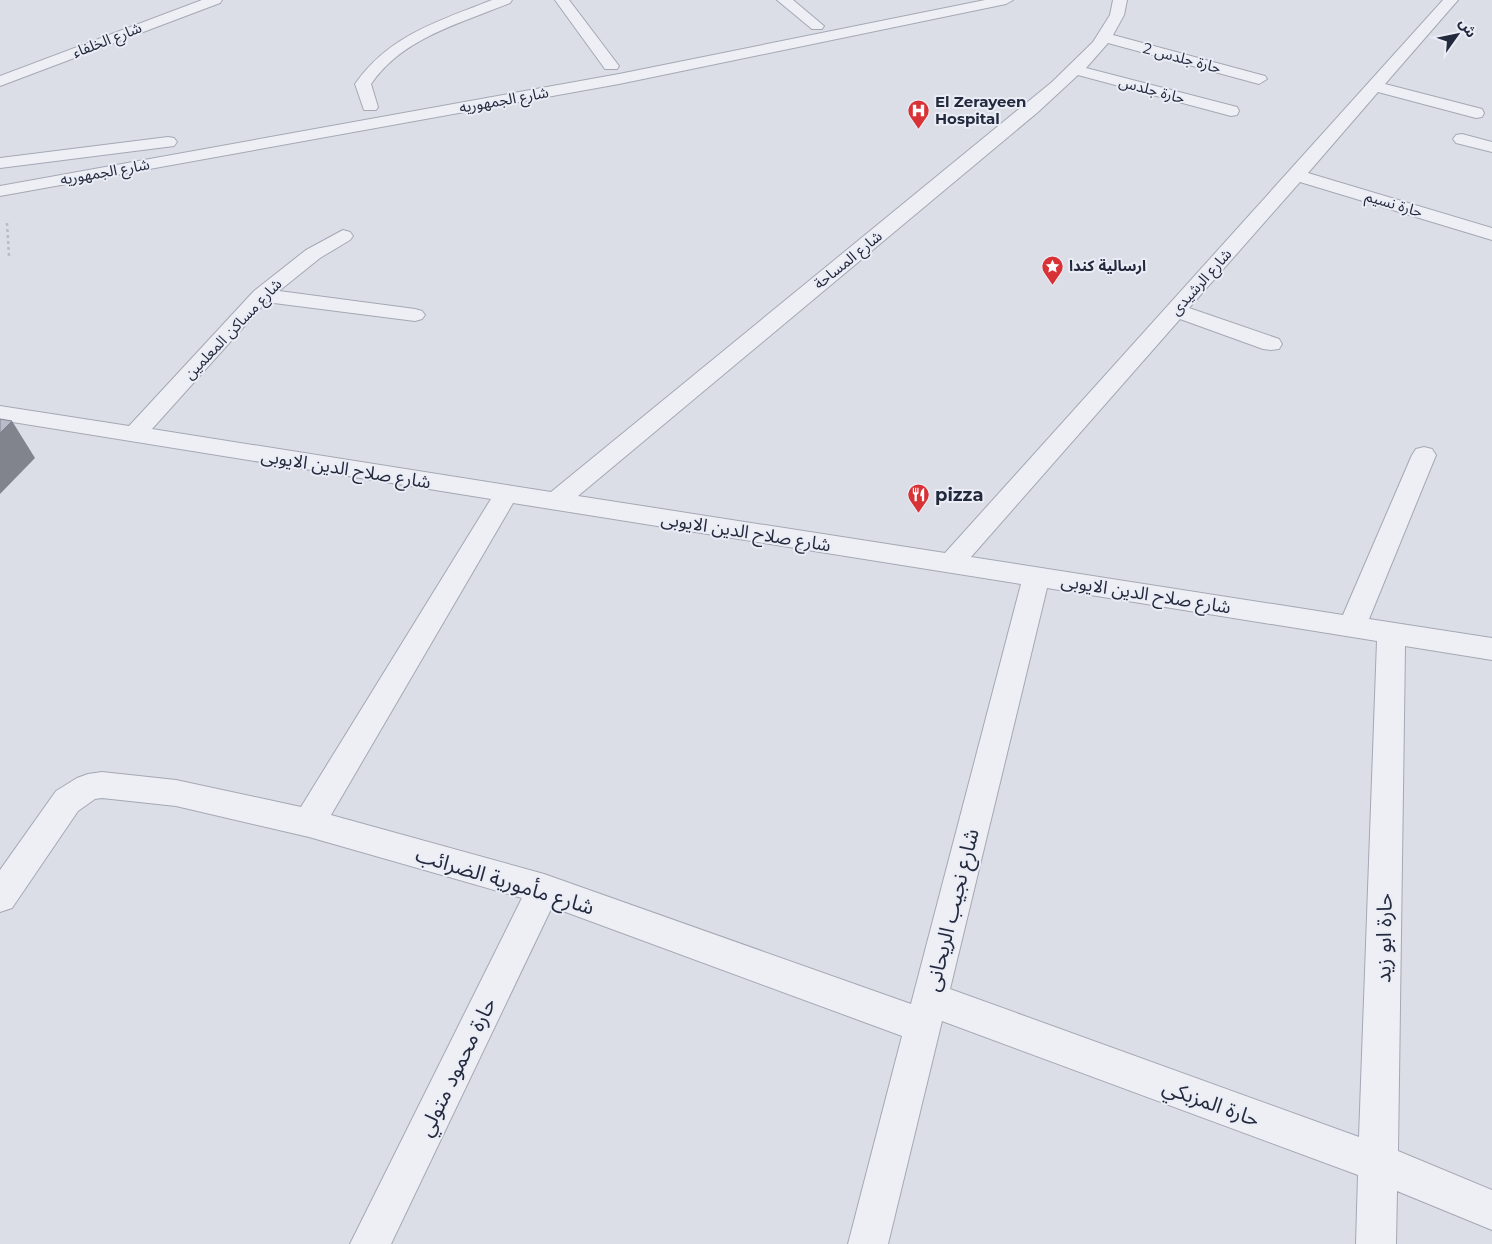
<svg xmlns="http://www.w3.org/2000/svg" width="1492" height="1244" font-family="Montserrat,'Noto Sans Arabic',sans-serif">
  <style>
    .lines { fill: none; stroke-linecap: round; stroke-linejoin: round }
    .minor-casing { stroke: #a4a8b4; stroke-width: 2 }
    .tertiary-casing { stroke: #a4a8b4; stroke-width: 2 }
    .path { stroke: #b9bcc5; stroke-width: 2.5; stroke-dasharray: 3 3; stroke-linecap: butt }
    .minor { fill: #eeeff5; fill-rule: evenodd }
    .tertiary { fill: #eeeff5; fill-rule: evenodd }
    .shaded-wall { fill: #81848d }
    .building { fill: #b8bcca; stroke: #81848d }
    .labels { text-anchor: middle; stroke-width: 4; stroke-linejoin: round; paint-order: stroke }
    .far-street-label { font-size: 15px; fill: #242a3e; stroke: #eaedf5 }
    .far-poi-label { font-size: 15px; font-weight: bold; fill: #242a3e; stroke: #eaedf5; text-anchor: start }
    .street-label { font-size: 18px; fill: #242a3e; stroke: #eaedf5 }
    .poi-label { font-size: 18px; font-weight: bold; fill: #242a3e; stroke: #eaedf5; text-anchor: start }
    .near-street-label { font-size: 21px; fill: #242a3e; stroke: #eaedf5 }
  </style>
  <rect width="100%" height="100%" fill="#dbdee7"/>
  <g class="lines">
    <defs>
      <path id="minor" d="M202 0H222L220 3 0 86V76Z
        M492 0H512L510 3C461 23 402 38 371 84L378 107 376 110H364L355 84C389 35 439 21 492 0Z
        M555 0H569L619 66 617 69H605Z
        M777 0H793L824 26 822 29H812Z
        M1113 0H1127L1124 15 1113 35 1265 76 1267 79 1259 84 1108 43 1086 68 1237 107 1239 111 1237 115 1231 116 1078 75 1038 112 578 496 945 553 1443 0H1458L1385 84 1482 109 1484 113 1482 117 1476 118 1378 92 1308 173 1492 228V240L1300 182 1189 308 1279 339 1282 344 1279 349 1271 350 1263 349 1180 319 971 557 1343 615 1412 455 1416 449 1424 447 1432 449 1436 455 1369 619 1492 638V660L1405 646 1398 1151 1492 1190V1230L1397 1191 1396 1244H1356L1358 1175 942 1021 888 1244H848L902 1036 552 907 391 1244H350L522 898 309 837 176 806 102 798 95 799 78 811 12 908 0 912V870L56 791 77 778 88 774 102 772 176 780 301 807 491 499 0 420V406L129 426 254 291 306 250 343 230 350 232 353 236 350 240 320 258 279 291 415 309 422 311 425 315 422 319 415 321 266 302 152 429 551 492 1052 82 1093 42 1110 15ZM513 503 1021 584 911 1004 544 874 331 815ZM1047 588 1377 641 1359 1137 950 989Z
        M1462 134 1492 142V152L1456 143 1453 139 1456 135Z"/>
      <path id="tertiary" d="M985 0H1013L1006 4 619 84 0 196V186L619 74Z
        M168 137 174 138 177 142 174 146 0 168V158Z"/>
    </defs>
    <use href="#minor" class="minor-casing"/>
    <use href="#tertiary" class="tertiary-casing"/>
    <path class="path" d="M7 223 9 256"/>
    <use href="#minor" class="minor"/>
    <use href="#tertiary" class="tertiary"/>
  </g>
  <path class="shaded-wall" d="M12 421 35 458 0 494V433Z"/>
  <path class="building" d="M0 419 12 421 0 433Z"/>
  <defs>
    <symbol id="hospital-pin" viewBox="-11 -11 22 30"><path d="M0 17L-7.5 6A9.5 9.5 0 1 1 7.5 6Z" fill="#d93236" stroke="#eaedf5"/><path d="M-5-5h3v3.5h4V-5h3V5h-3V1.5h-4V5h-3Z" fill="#fff"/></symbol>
    <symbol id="sight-pin" viewBox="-11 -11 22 30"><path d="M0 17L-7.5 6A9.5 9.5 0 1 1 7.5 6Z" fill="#d93236" stroke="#eaedf5"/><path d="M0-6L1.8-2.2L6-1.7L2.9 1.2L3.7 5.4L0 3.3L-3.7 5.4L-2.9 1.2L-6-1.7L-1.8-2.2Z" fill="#fff"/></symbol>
    <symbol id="restaurant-pin" viewBox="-11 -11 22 30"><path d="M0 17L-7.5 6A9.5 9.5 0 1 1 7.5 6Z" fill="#d93236" stroke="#eaedf5"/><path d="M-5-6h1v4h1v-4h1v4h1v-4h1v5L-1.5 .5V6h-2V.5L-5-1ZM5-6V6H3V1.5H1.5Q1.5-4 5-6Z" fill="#fff"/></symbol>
  </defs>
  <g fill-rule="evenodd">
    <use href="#hospital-pin" x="906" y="98" width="25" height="34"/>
    <use href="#sight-pin" x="1040" y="254" width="25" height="34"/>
    <use href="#restaurant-pin" x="906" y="482" width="25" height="34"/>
  </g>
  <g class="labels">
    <g class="far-street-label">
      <text transform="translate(107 40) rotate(-21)" y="5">شارع الخلفاء</text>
      <text transform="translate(1182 58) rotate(15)" y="5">حارة جلدس 2</text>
      <text transform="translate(1152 90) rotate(15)" y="5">حارة جلدس</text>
      <text transform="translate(504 100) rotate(-10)" y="5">شارع الجمهوريه</text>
      <text transform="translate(105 172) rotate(-10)" y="5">شارع الجمهوريه</text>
      <text transform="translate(1394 204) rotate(17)" y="5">حارة نسيم</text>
      <text transform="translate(848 260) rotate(-39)" y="5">شارع المساحة</text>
      <text transform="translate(1201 282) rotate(-48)" y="5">شارع الرشيدى</text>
      <text transform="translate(233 329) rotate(-46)" y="5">شارع مساكن المعلمين</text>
    </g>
    <g class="far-poi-label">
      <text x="935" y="107">El Zerayeen<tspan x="935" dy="17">Hospital</tspan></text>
      <text x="1069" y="271">ارسالية كندا</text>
    </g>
    <g class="street-label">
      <text transform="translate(346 469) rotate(9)" y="6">شارع صلاح الدين الايوبى</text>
      <text transform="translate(746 532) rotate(9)" y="6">شارع صلاح الدين الايوبى</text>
      <text transform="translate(1146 594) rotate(9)" y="6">شارع صلاح الدين الايوبى</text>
    </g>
    <g class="poi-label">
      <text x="935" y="501">pizza</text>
    </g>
    <g class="near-street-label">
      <text transform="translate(505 881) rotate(17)" y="7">شارع مأمورية الضرائب</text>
      <text transform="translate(952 910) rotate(-76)" y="7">شارع نجيب الريحانى</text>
      <text transform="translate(1384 938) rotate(-89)" y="7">حارة ابو زيد</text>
      <text transform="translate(457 1067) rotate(-64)" y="7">حارة محمود متولي</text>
      <text transform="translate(1211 1103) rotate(20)" y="7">حارة المزبكي</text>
    </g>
  </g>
  <g transform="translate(1457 35) rotate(57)" stroke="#eaedf5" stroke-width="4" paint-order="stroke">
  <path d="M0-4L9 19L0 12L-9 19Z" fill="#242a3e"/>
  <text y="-8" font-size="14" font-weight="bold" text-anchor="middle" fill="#242a3e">ش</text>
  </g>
</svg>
